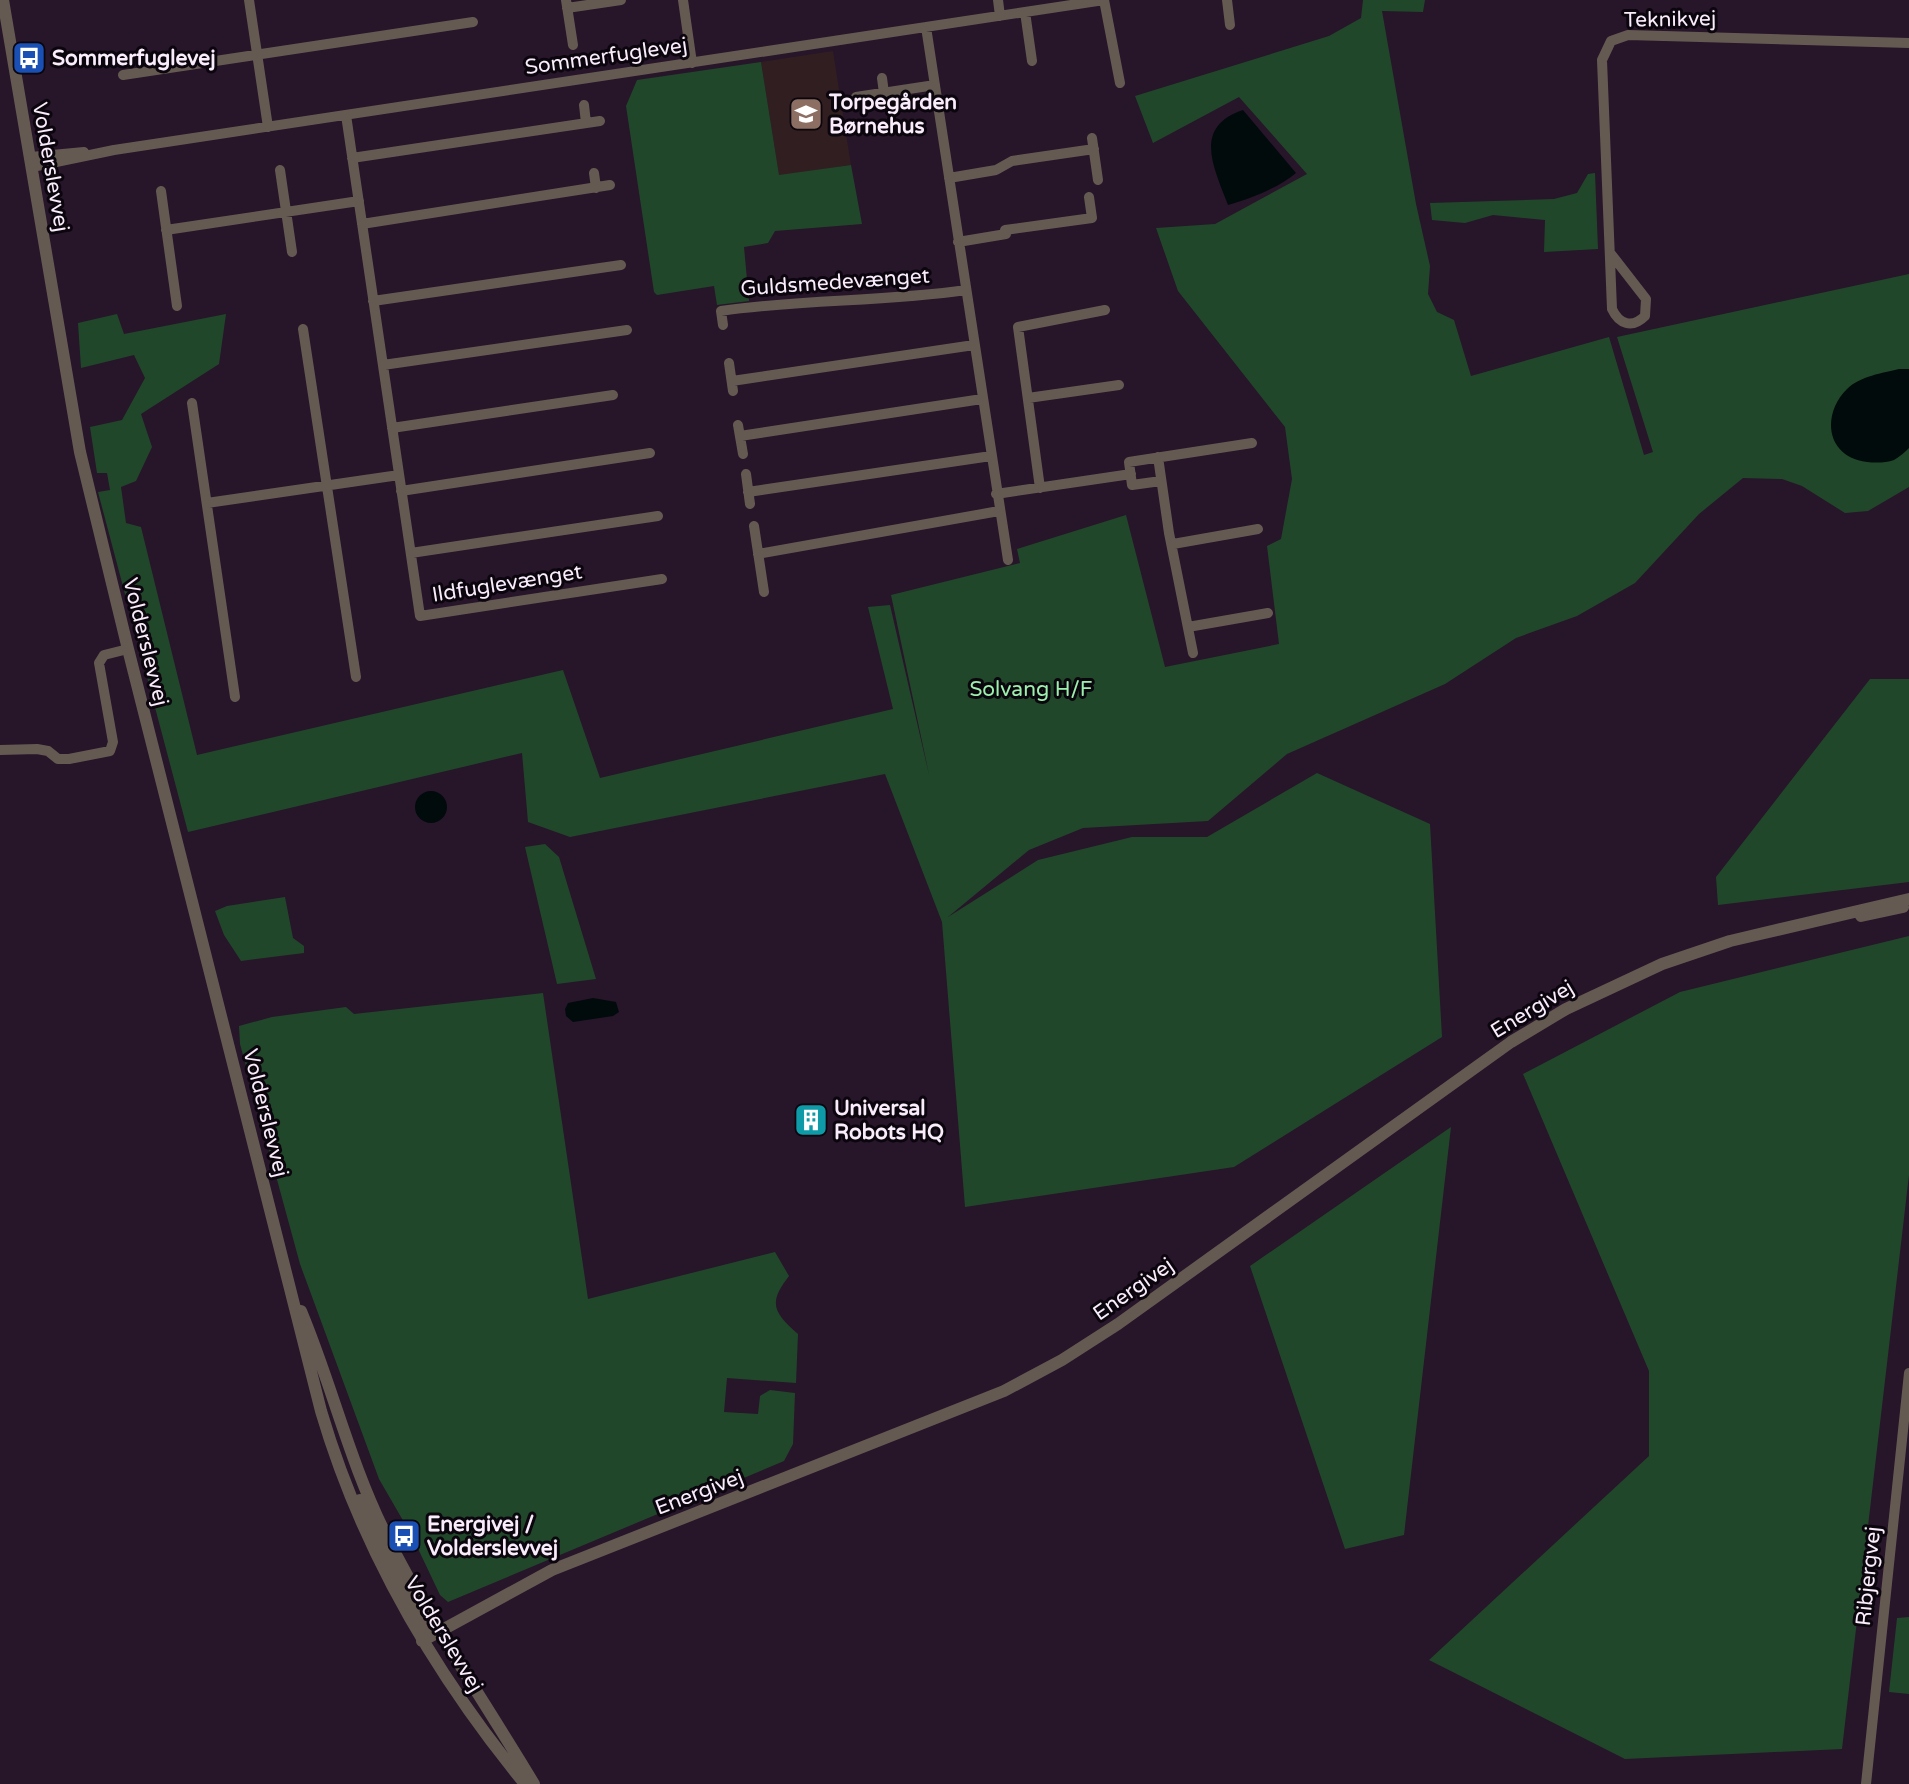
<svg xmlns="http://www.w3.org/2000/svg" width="1909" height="1784" font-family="'Varela Round',sans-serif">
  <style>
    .education { fill: #311e20 }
    .green { fill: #21472a }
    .water { fill: #020b0c }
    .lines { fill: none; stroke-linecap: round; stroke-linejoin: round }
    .minor { stroke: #655a51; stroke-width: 10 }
    .tertiary { stroke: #655a51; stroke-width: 12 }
    .labels { text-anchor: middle; stroke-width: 6; stroke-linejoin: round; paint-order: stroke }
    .street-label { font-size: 21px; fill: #f9edfc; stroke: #0b050d }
    .poi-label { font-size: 21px; font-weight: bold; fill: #f9edfc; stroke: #0b050d; text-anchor: start }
    .park-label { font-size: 21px; fill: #9cf0ad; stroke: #0b050d }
  </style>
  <rect width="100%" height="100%" fill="#27152a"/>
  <path class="education" d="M833 51 851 165 779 176 761 62Z"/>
  <path class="green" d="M1363 0H1425L1423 12 1382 11 1416 204 1430 266 1428 294 1437 312 1454 320 1471 376 1609 337 1644 455 1653 452 1617 337 1909 274V487L1868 511 1845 513 1802 486 1782 479 1743 478 1699 514 1635 583 1577 616 1516 638 1445 684 1287 754 1208 821 1083 828 1029 850 948 917 1038 860 1132 837H1207L1317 773 1430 824 1442 1037 1234 1167 965 1207 942 922 885 774 570 837 528 822 522 753 188 832 98 492 110 490 107 473H97L90 427 122 420 145 378 134 355 81 368 78 323 117 314 124 334 226 314 219 364 141 414 152 447 136 481 121 487 126 523 141 527 197 755 563 670 600 778 893 709 868 607 890 605 930 779 891 595 1020 563 1017 549 1126 515 1165 667 1279 644 1267 546 1281 539 1292 479 1285 427 1178 291 1156 228 1215 224 1307 174 1239 97 1153 143 1135 96 1329 36 1361 18Z
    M761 62 779 175 851 165 862 224 775 231 768 243 744 247 749 301 717 305 714 286 657 295 654 292 626 106 637 80Z
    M1595 173 1598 249 1544 252 1545 220 1493 215 1465 223 1432 220 1430 203 1554 199 1577 193 1588 174Z
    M1870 679H1909V882L1718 905 1716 877Z
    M545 844 559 857 596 979 557 984 525 847Z
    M285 897 293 938 304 946V953L241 961 224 935 215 911 227 906Z
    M1909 936V1175L1842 1749 1625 1759 1429 1660 1649 1456V1371L1523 1074 1680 992Z
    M543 993 588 1299 775 1252 789 1276C768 1303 773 1312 798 1334L796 1383 727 1378 724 1412 758 1414 760 1396 770 1390 795 1393 793 1444 784 1461 448 1602 440 1595 412 1536 379 1479 300 1264 240 1044 239 1026 272 1017 346 1007 354 1014Z
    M1451 1127 1404 1535 1345 1549 1250 1266Z
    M1909 1617V1694L1889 1692 1897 1618Z"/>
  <path class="water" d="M1243 110 1296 173C1278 188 1250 199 1228 205 1214 168 1192 127 1243 110Z
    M1899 369H1909V448C1905 452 1899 457 1894 460 1886 463 1875 463 1867 462 1826 457 1821 415 1847 389 1860 376 1883 373 1899 369Z
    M415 807a16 16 0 1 1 32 0a16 16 0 1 1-32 0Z
    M593 998 616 1002 619 1012 613 1016 573 1022 566 1016 565 1009 568 1003Z"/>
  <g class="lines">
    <path class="minor" d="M249 0 268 127
      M566 0 573 45
      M683 0 692 63
      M998 0 1000 16
      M1104 0 1120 83
      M1227 0 1230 25
      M567 8 621 0
      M1025 12 1032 61
      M926 27 1008 560
      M123 75 473 22
      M882 78 884 93
      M856 97 935 85
      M584 105 586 123
      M346 115 420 616 662 579
      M1092 138 1098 180
      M31 157 84 152
      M352 158 600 121
      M32 167 114 150 1104 0
      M280 170 292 252
      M594 173 596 188
      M949 178 996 170 1012 161 1094 149
      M161 191 177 306
      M362 224 610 185
      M166 230 359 201
      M958 242 1006 234 1005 230 1092 218 1089 197
      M1611 254 1646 299 1645 316C1632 329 1619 324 1612 309L1602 60 1611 41 1628 35 1909 43
      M373 301 621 265
      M723 325 721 311C802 299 884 302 966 290
      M303 329 356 677
      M729 363 733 391
      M383 365 627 330
      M732 381 974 345
      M1028 398 1119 385
      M192 403 235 697
      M738 425 743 454
      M392 428 613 395
      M740 436 982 399
      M1158 457 1169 533 1193 653
      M746 474 750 504
      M1161 481 1132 485 1129 462 1252 443
      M1040 488 1018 327 1105 310
      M401 491 650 453
      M748 492 991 456
      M996 494 1131 474
      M207 503 399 475
      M754 526 764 592
      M1173 544 1258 529
      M411 553 658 516
      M758 554 999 511
      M1188 627 1268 613
      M0 750 37 749 48 751 58 759H69L110 751 113 742 99 663 104 655 128 649
      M1866 1784 1909 1373"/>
    <path class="tertiary" d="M3 0 80 452 128 649 321 1411C362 1550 434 1673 525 1784
      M1861 916 1903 907
      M301 1311C332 1385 350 1464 387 1537 430 1623 485 1702 534 1784
      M360 1500 418 1617 430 1630 438 1632
      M422 1641 552 1570 1004 1391 1062 1360 1118 1324 1511 1042 1566 1009 1662 964 1730 941 1909 899"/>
  </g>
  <defs>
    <symbol id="bus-square" viewBox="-11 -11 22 22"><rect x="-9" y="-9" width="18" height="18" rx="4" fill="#1a4fb4" stroke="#0b050d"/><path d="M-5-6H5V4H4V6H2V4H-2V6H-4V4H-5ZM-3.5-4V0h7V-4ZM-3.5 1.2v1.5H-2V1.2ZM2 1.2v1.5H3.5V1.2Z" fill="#fff"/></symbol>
    <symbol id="school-square" viewBox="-11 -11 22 22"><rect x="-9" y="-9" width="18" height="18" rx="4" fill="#8d6e63" stroke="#0b050d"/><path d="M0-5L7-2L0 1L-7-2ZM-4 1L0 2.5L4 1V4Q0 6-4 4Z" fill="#fff"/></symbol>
    <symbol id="building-square" viewBox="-11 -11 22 22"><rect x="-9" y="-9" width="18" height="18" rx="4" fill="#0f9aa8" stroke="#0b050d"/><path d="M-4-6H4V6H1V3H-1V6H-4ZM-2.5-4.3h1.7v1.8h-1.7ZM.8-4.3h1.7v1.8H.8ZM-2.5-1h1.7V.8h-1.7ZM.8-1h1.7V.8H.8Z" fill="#fff"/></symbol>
  </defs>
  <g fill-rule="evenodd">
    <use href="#bus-square" x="10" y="39" width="38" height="38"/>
    <use href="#school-square" x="787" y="95" width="38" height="38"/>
    <use href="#building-square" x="792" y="1101" width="38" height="38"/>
    <use href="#bus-square" x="385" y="1517" width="38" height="38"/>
  </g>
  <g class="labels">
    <g class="street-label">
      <text transform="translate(1670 19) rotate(-1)" y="7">Teknikvej</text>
      <text transform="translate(606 56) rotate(-8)" y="7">Sommerfuglevej</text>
      <text transform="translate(51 167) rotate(80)" y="7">Volderslevvej</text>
      <text transform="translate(835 282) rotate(-4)" y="7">Guldsmedevænget</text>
      <text transform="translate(507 583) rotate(-9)" y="7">Ildfuglevænget</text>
      <text transform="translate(146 642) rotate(76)" y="7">Volderslevvej</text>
      <text transform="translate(1532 1009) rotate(-31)" y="7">Energivej</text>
      <text transform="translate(266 1113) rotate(76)" y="7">Volderslevvej</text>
      <text transform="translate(1133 1289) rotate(-35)" y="7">Energivej</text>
      <text transform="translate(699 1492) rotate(-21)" y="7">Energivej</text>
      <text transform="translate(1868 1576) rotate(-84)" y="7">Ribjergvej</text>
      <text transform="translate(444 1634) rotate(59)" y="7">Volderslevvej</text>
    </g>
    <g class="poi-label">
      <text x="52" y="65">Sommerfuglevej</text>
      <text x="829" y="109">Torpegården<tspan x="829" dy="24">Børnehus</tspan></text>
      <text x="834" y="1115">Universal<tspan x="834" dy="24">Robots HQ</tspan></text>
      <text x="427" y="1531">Energivej /<tspan x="427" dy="24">Volderslevvej</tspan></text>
    </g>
    <g class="park-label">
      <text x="1031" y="696">Solvang H/F</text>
    </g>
  </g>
</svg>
